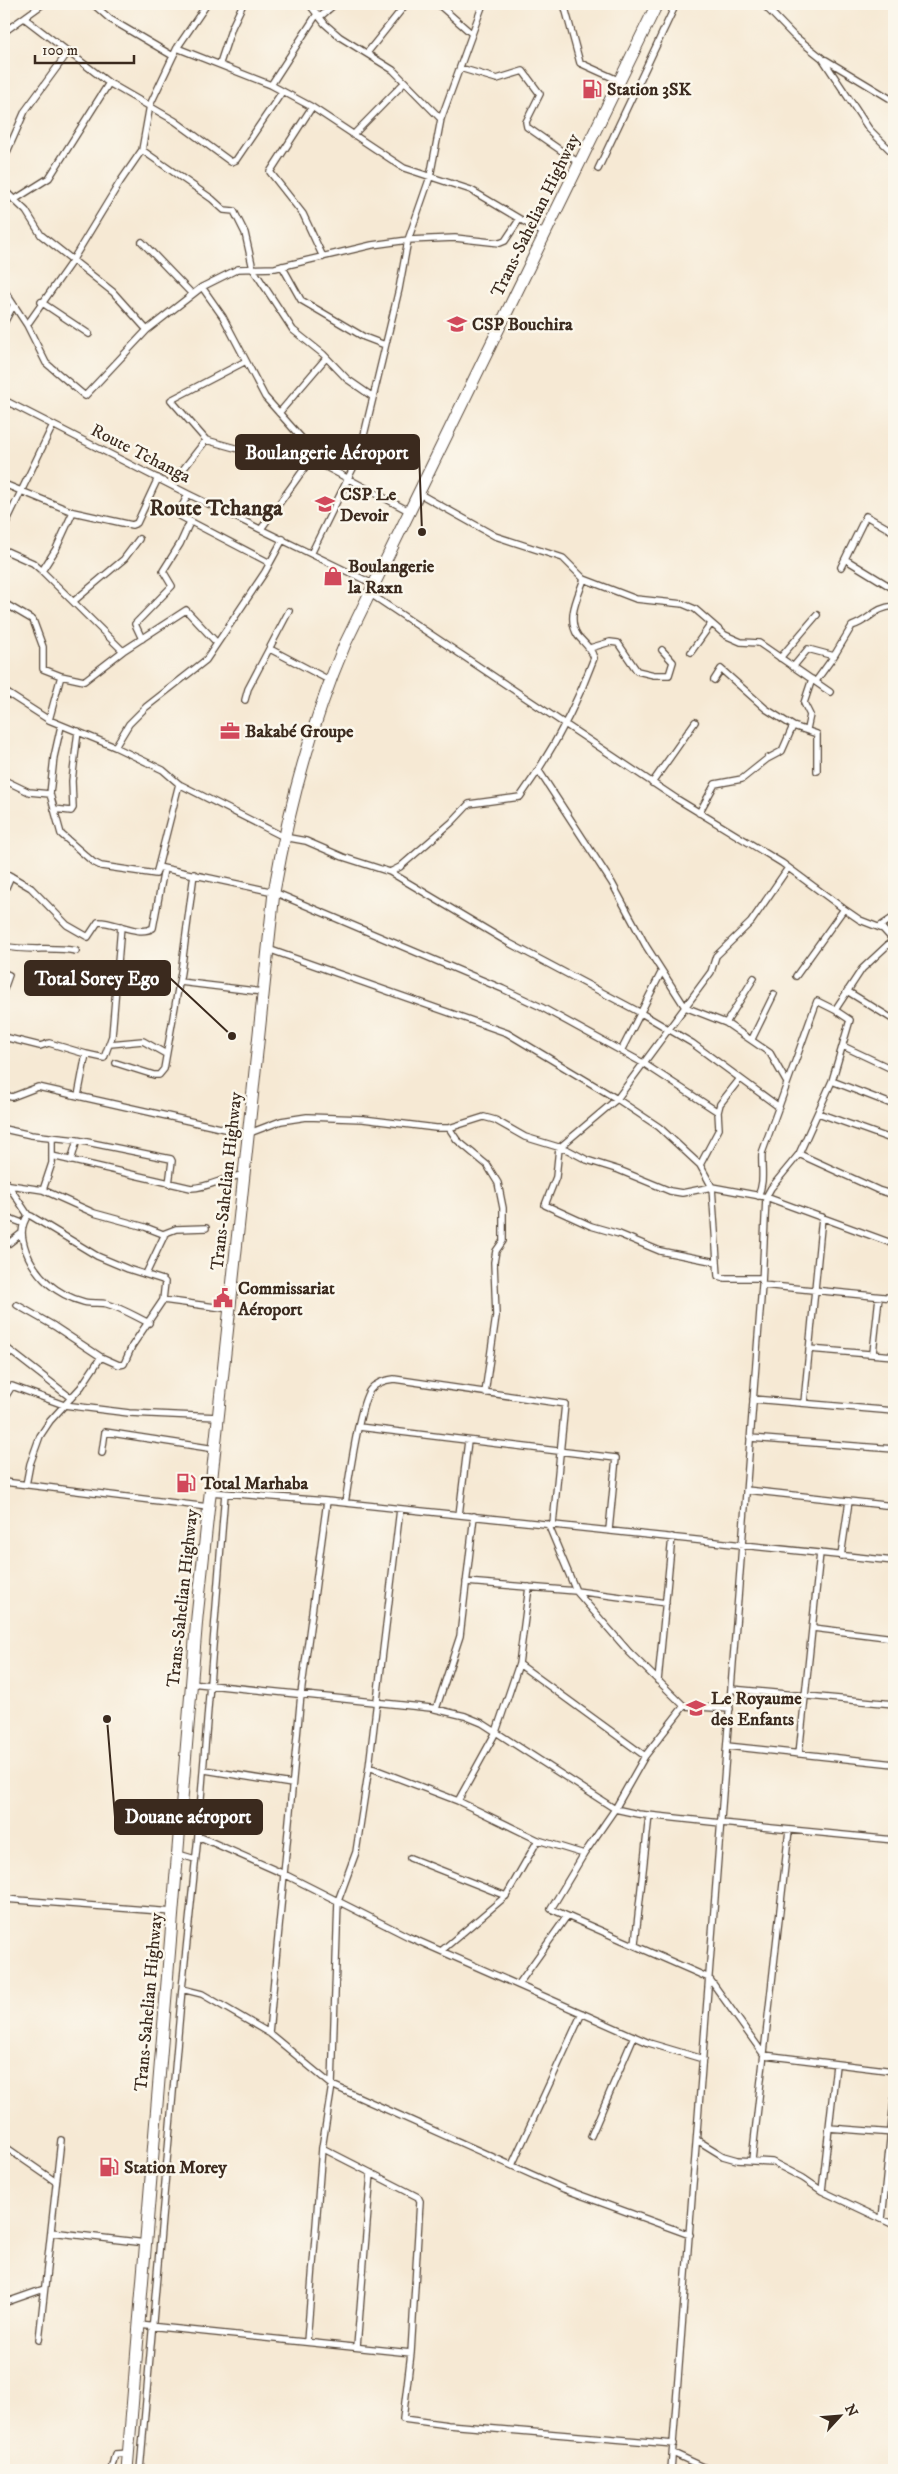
<svg xmlns="http://www.w3.org/2000/svg" width="898" height="2474" font-family="'IM FELL DW Pica',serif">
  <style>
    .lines { fill: none; stroke-linecap: round; stroke-linejoin: round }
    .stream { stroke: #6db6e5; stroke-width: 2 }
    .street-casing { stroke: #574739; stroke-width: 8 }
    .highway-casing { stroke: #574739; stroke-width: 13 }
    .street { stroke: #fff; stroke-width: 5.5 }
    .highway { stroke: #fff; stroke-width: 11 }
    .labels { text-anchor: middle; stroke-width: 5; stroke-linejoin: round; paint-order: stroke }
    .poi-label { font-size: 18px; font-weight: bold; fill: #3b2a1e; stroke: #fbf7ec; text-anchor: start }
    .street-label { font-size: 18px; fill: #3b2a1e; stroke: #fbf7ec }
    .district-label { font-size: 22px; font-weight: bold; fill: #3b2a1e; stroke: #fbf7ec }
    .leader { fill: none; stroke: #3b2a1e; stroke-width: 2 }
    .callout-dot { fill: #3b2a1e; stroke: #fbf7ec; stroke-width: 2 }
    .callout { fill: #3b2a1e; stroke: #3b2a1e; stroke-width: 2 }
    .callout-label { font-size: 19px; text-anchor: middle; font-weight: bold; fill: #fff }
  </style>
  <rect width="100%" height="100%" fill="#fbf7ec"/>
  <filter id="ink" filterUnits="userSpaceOnUse"><feTurbulence type="fractalNoise" baseFrequency=".02" numOctaves="2"/><feDisplacementMap in="SourceGraphic" scale="10" xChannelSelector="R" yChannelSelector="G"/><feConvolveMatrix kernelMatrix="1 2 1 2 8 2 1 2 1" color-interpolation-filters="sRGB"/></filter>
  <filter id="wash" filterUnits="userSpaceOnUse"><feTurbulence type="fractalNoise" baseFrequency=".0096" numOctaves="4" result="noise"/><feDisplacementMap in="SourceGraphic" scale="20" xChannelSelector="R" yChannelSelector="G"/><feGaussianBlur stdDeviation="1.12" result="paint"/><feColorMatrix in="noise" values="0 0 0 0 0 0 0 0 0 0 0 0 0 0 0 0 0 1.4 0 .05"/><feComposite in="paint" operator="in"/></filter>
  <g filter="url(#wash)">
    <rect width="100%" height="100%" fill="#f6e9d4"/>
    <g class="lines">
      <path class="stream" d="M103 2470 105 2468"/>
    </g>
  </g>
  <g filter="url(#ink)">
    <g class="lines">
      <defs>
        <path id="street" d="M93 4 110 19 173 56
          M309 4 325 24 340 37 393 70 441 119
          M438 4 471 33
          M564 4 580 63 620 81
          M763 4 793 35 822 58 869 129 894 154
          M320 17 335 4
          M24 18 109 83 175 121 231 162 236 160 282 92
          M4 32 43 4
          M177 48 271 85 312 107 404 168 471 190 545 234
          M367 53 406 4
          M826 60 894 101
          M220 63 232 27 243 4
          M460 68 497 79 523 71 540 94 526 122 527 127 579 163
          M271 85 317 14
          M312 107 270 172 303 214 323 257
          M353 135 405 82
          M142 150 212 199 224 210 234 211 245 233 253 269 293 330 323 354 347 379 373 397
          M4 159 25 111 69 51
          M598 169 676 4
          M4 190 26 211 41 235 113 292 147 330 202 287 238 269 275 268 372 245 408 240 455 238 500 243 505 241 519 220
          M14 200 49 178 109 83
          M142 242 192 294
          M282 266 301 300 364 337 385 345
          M202 287 223 317 265 397 314 452V455L311 459 409 511
          M4 290 27 325 46 363 85 396 147 330
          M41 302 89 334
          M4 323 13 306
          M27 325 72 261 120 182 142 150 150 105 177 48 207 4
          M4 400 188 494 373 584
          M279 413 326 358
          M242 450 206 440 171 400 246 361
          M4 484 73 512 132 525 137 523 158 478
          M171 485 206 440
          M418 493 495 536 563 558 584 579 636 599 683 604 695 609 725 635 741 642 759 643 830 692
          M188 494 178 515 270 563
          M4 527 53 425
          M261 529 311 459
          M4 550 33 563 42 571 123 651
          M311 554 359 456 399 289 408 240 430 177 441 119 483 4
          M845 559 894 589
          M841 567 866 516 894 532
          M42 571 56 549 73 512
          M369 593 677 799 782 863 844 909 860 920 883 929 894 941
          M74 601 124 559 139 539
          M4 603 33 620 43 647V669L61 676 49 720
          M142 639 135 624 172 586 163 571 180 544 190 522
          M590 648 610 642 618 643 637 671 654 675H669L673 662 662 650
          M270 649 329 680
          M691 652 711 624
          M780 658 817 615
          M793 667 808 649 834 656 852 626C871 620 873 608 894 606
          M61 676 84 681 123 651 186 610 217 643
          M816 681 834 656
          M4 691 49 720 115 747 163 770 179 784 284 837 306 841 343 857 390 872 400 867 452 822 469 804 520 797C550 755 576 707 594 658 591 648 585 644 578 636 566 618 578 597 584 579
          M245 700 248 689 289 611
          M61 726 54 757 50 794 61 834 93 862 101 866 156 874 158 867 274 892 503 989 541 1007 643 1063 718 1112
          M793 726 817 734V771
          M807 729 810 715 804 703 812 679
          M115 747 129 724 146 707 206 660 265 572 283 539
          M539 771 612 883 646 946 685 1007 726 1023 770 1053 787 1083
          M4 780 29 792 50 794
          M652 783 695 722
          M54 809 71 811 73 808 72 781 78 731
          M699 813 715 784 742 779 767 759 782 751 793 726 766 709 721 669 714 680
          M158 867 179 784
          M4 872 31 888 67 925 88 937 98 922C114 921 138 937 153 928L164 869
          M390 872 509 943 641 1013 692 1043 779 1107
          M4 892 11 876
          M879 927 894 917
          M4 946C27 952 52 946 76 951
          M268 949 507 1033 617 1099 659 1127 700 1165
          M4 973 9 975 4 989
          M796 976 844 909
          M180 982 263 992
          M847 991 894 1020
          M726 1023 754 978
          M4 1037 40 1046 49 1043 86 1054
          M752 1039 774 994
          M110 1044 143 1041 166 1054
          M843 1046 894 1070
          M621 1051 662 971
          M116 1063 154 1075H159L164 1069 181 972 194 874
          M739 1080 720 1104 718 1112 719 1129 700 1165 712 1187 718 1276 725 1278H762
          M832 1081 894 1105
          M4 1095 12 1097 38 1087 247 1134 281 1121 307 1117 363 1119 436 1128H449L484 1117 495 1120 525 1137 568 1150 587 1160 619 1170 670 1191 682 1193 712 1187 766 1197 894 1244
          M78 1096 86 1054 104 1058 112 1036 121 926
          M818 1113 894 1140
          M449 1128 457 1140 487 1165 498 1183 503 1208V1241L496 1251 494 1262 496 1316 485 1393
          M4 1129 31 1135 77 1140 171 1159 172 1161 169 1184
          M799 1154 878 1190 894 1195
          M52 1156 191 1188C212 1187 222 1177 244 1175
          M71 1161 77 1140
          M4 1179 28 1215
          M10 1185 43 1190 52 1163V1138
          M43 1190 94 1213 145 1227 163 1234 164 1236 146 1274
          M758 1196C765 1182 761 1168 762 1153L817 1001 835 1010
          M4 1216 22 1223
          M163 1234 176 1229 206 1228
          M4 1247 22 1233
          M716 1262 660 1251 619 1234 591 1226 545 1205 556 1177 559 1148 617 1099 711 972 716 956 751 922 788 868
          M762 1285 894 1298
          M17 1305 54 1326 101 1357 81 1387 50 1421 40 1436 30 1464 26 1485
          M149 1323C136 1317 122 1308 107 1304 100 1302 92 1304 84 1302 57 1295 36 1277 26 1251 21 1237 20 1227 28 1215L31 1216 97 1256 128 1269 163 1280 165 1282 163 1300
          M4 1346 71 1398
          M809 1349 894 1356
          M873 1353 879 1297
          M101 1357 119 1365 124 1364 132 1346 163 1300 230 1309
          M4 1399 12 1386 64 1405 129 1413 218 1417
          M753 1399 894 1411
          M804 1403 822 1217
          M359 1427 616 1458 609 1530
          M750 1438 894 1449
          M102 1453 105 1432 215 1449
          M4 1482 208 1507
          M746 1490 894 1506
          M210 1492 327 1501 894 1561
          M345 1503C349 1480 359 1404 370 1390 376 1382 385 1380 394 1379L565 1404 553 1524
          M892 1505 894 1479
          M459 1515 468 1441
          M548 1524 576 1591 629 1652 684 1706 730 1709
          M841 1556 849 1501
          M466 1582 576 1591 666 1603
          M813 1628 894 1638
          M519 1664 645 1756
          M658 1681 672 1537
          M191 1683 431 1708 465 1716 482 1723 615 1809 638 1814 721 1823 894 1840
          M731 1689 894 1704
          M684 1706 645 1756 615 1809 584 1854 551 1909 709 1978 764 2055 894 2071
          M436 1709 460 1636 474 1516
          M727 1746 894 1764
          M799 1754 820 1553
          M369 1767 458 1801 538 1840 584 1854
          M205 1770 292 1784
          M458 1801 496 1732 519 1664 529 1587
          M198 1836 225 1493
          M178 1854 195 1859
          M410 1858 506 1896
          M4 1899 173 1912
          M635 1944 649 1815
          M441 1951 506 1896 538 1840
          M518 1985 567 1916
          M269 2033 301 1694 327 1501
          M829 2128 894 2133
          M591 2136 634 2036
          M697 2140 723 2156 737 2160 772 2162 803 2178 822 2191 894 2225
          M4 2146 56 2182
          M322 2148 418 2197 420 2201 411 2353 403 2419 448 2425 674 2444
          M752 2160 789 1830
          M512 2165 582 2013
          M822 2191 836 2065
          M882 2219 894 2100
          M51 2232 146 2243
          M690 2235 564 2189 332 2085 269 2033 202 1994 182 1989 198 1836 284 1874 409 1937 518 1985 649 2043 703 2059
          M4 2303 44 2289
          M139 2325 411 2353
          M39 2340 61 2140
          M307 2342 322 2148 332 2085 338 1901 356 1852 369 1767 400 1509
          M357 2347 371 2173
          M673 2453 710 2470
          M111 2470 115 2454 129 2453
          M140 2470 182 1989
          M671 2470 762 1285 766 1197 771 1188 799 1154 832 1081 850 1020 835 1010 862 969 893 940"/>
        <path id="highway" d="M127 2470 197 1617 274 892C289 806 311 724 345 644L657 4"/>
      </defs>
      <use href="#street" class="street-casing"/>
      <use href="#highway" class="highway-casing"/>
      <use href="#street" class="street"/>
      <use href="#highway" class="highway"/>
    </g>
  </g>
  <defs>
    <symbol id="fuel-bare" viewBox="-9 -9 18 18"><path d="M-5.5-6h7V0h2V4h1.3V-2.5L3-4.5l.8-.8L6-3V5H2.5V1h-1V6h-7ZM-4.2-4.7v3.2H.2V-4.7Z" fill="#d1495b" stroke="#fbf7ec" stroke-width="2.5" paint-order="stroke"/></symbol>
    <symbol id="school-bare" viewBox="-9 -9 18 18"><path d="M0-5L7-2L0 1L-7-2ZM-4 1L0 2.5L4 1V4Q0 6-4 4Z" fill="#d1495b" stroke="#fbf7ec" stroke-width="2.5" paint-order="stroke"/></symbol>
    <symbol id="shop-bare" viewBox="-9 -9 18 18"><path d="M-5-2.5h2.3a2.7 3.5 0 0 1 5.4 0H5L5.5 6h-11ZM-1.5-2.5h3a1.5 2.3 0 0 0-3 0Z" fill="#d1495b" stroke="#fbf7ec" stroke-width="2.5" paint-order="stroke"/></symbol>
    <symbol id="office-bare" viewBox="-9 -9 18 18"><path d="M-6-3h4V-5.5h4V-3h4V5H-6ZM-1-4.5V-3h2v-1.5ZM-6 0V1H6V0Z" fill="#d1495b" stroke="#fbf7ec" stroke-width="2.5" paint-order="stroke"/></symbol>
    <symbol id="civic-bare" viewBox="-9 -9 18 18"><path d="M-.6-6.5H3V-4.5H.6V-3L4-1V1h2V6H-6V1h2V-1L-.6-3ZM-1.2 2.5V6h2.4V2.5Z" fill="#d1495b" stroke="#fbf7ec" stroke-width="2.5" paint-order="stroke"/></symbol>
  </defs>
  <g fill-rule="evenodd">
    <use href="#fuel-bare" x="578" y="75" width="28" height="28"/>
    <use href="#school-bare" x="443" y="310" width="28" height="28"/>
    <use href="#school-bare" x="311" y="490" width="28" height="28"/>
    <use href="#shop-bare" x="319" y="562" width="28" height="28"/>
    <use href="#office-bare" x="216" y="717" width="28" height="28"/>
    <use href="#civic-bare" x="209" y="1284" width="28" height="28"/>
    <use href="#fuel-bare" x="172" y="1469" width="28" height="28"/>
    <use href="#school-bare" x="682" y="1694" width="28" height="28"/>
    <use href="#fuel-bare" x="95" y="2153" width="28" height="28"/>
  </g>
  <g class="labels">
    <g class="poi-label">
      <text x="607" y="95">Station 3SK</text>
      <text x="472" y="330">CSP Bouchira</text>
      <text x="340" y="500">CSP Le<tspan x="340" dy="21">Devoir</tspan></text>
      <text x="348" y="572">Boulangerie<tspan x="348" dy="21">la Raxn</tspan></text>
      <text x="245" y="737">Bakabé Groupe</text>
      <text x="238" y="1294">Commissariat<tspan x="238" dy="21">Aéroport</tspan></text>
      <text x="201" y="1489">Total Marhaba</text>
      <text x="711" y="1704">Le Royaume<tspan x="711" dy="21">des Enfants</tspan></text>
      <text x="124" y="2173">Station Morey</text>
    </g>
    <g class="street-label">
      <text transform="translate(535 215) rotate(-64)" y="6">Trans-Sahelian Highway</text>
      <text transform="translate(141 453) rotate(27)" y="6">Route Tchanga</text>
      <text transform="translate(226 1181) rotate(-84)" y="6">Trans-Sahelian Highway</text>
      <text transform="translate(182 1598) rotate(-84)" y="6">Trans-Sahelian Highway</text>
      <text transform="translate(148 2002) rotate(-85)" y="6">Trans-Sahelian Highway</text>
    </g>
    <g class="district-label">
      <text x="216" y="515">Route Tchanga</text>
    </g>
  </g>
  <path class="leader" d="M422 532L419 452M232 1036L170 978M107 1719L115 1817"/>
  <g class="callout-dot">
    <circle cx="422" cy="532" r="5"/>
    <circle cx="232" cy="1036" r="5"/>
    <circle cx="107" cy="1719" r="5"/>
  </g>
  <g class="callout">
    <rect x="236" y="435" width="183" height="34" rx="5"/>
    <rect x="25" y="961" width="145" height="34" rx="5"/>
    <rect x="115" y="1800" width="147" height="34" rx="5"/>
  </g>
  <g class="callout-label">
    <text x="327" y="459">Boulangerie Aéroport</text>
    <text x="97" y="985">Total Sorey Ego</text>
    <text x="188" y="1823">Douane aéroport</text>
  </g>
  <rect width="898" height="2474" fill="none" stroke="#fbf7ec" stroke-width="20"/>
  <g transform="translate(840 2416) rotate(64)" stroke="#fbf7ec" stroke-width="4" paint-order="stroke">
  <path d="M0-4L9 19L0 12L-9 19Z" fill="#3b2a1e"/>
  <text y="-8" font-size="14" font-weight="bold" text-anchor="middle" fill="#3b2a1e">N</text>
  </g>
  <path d="M35 55v8h99v-8" fill="none" stroke="#3b2a1e" stroke-width="2.5"/>
  <text x="42" y="55" font-size="15" fill="#3b2a1e" stroke="#fbf7ec" stroke-width="4" paint-order="stroke">100 m</text>
</svg>
